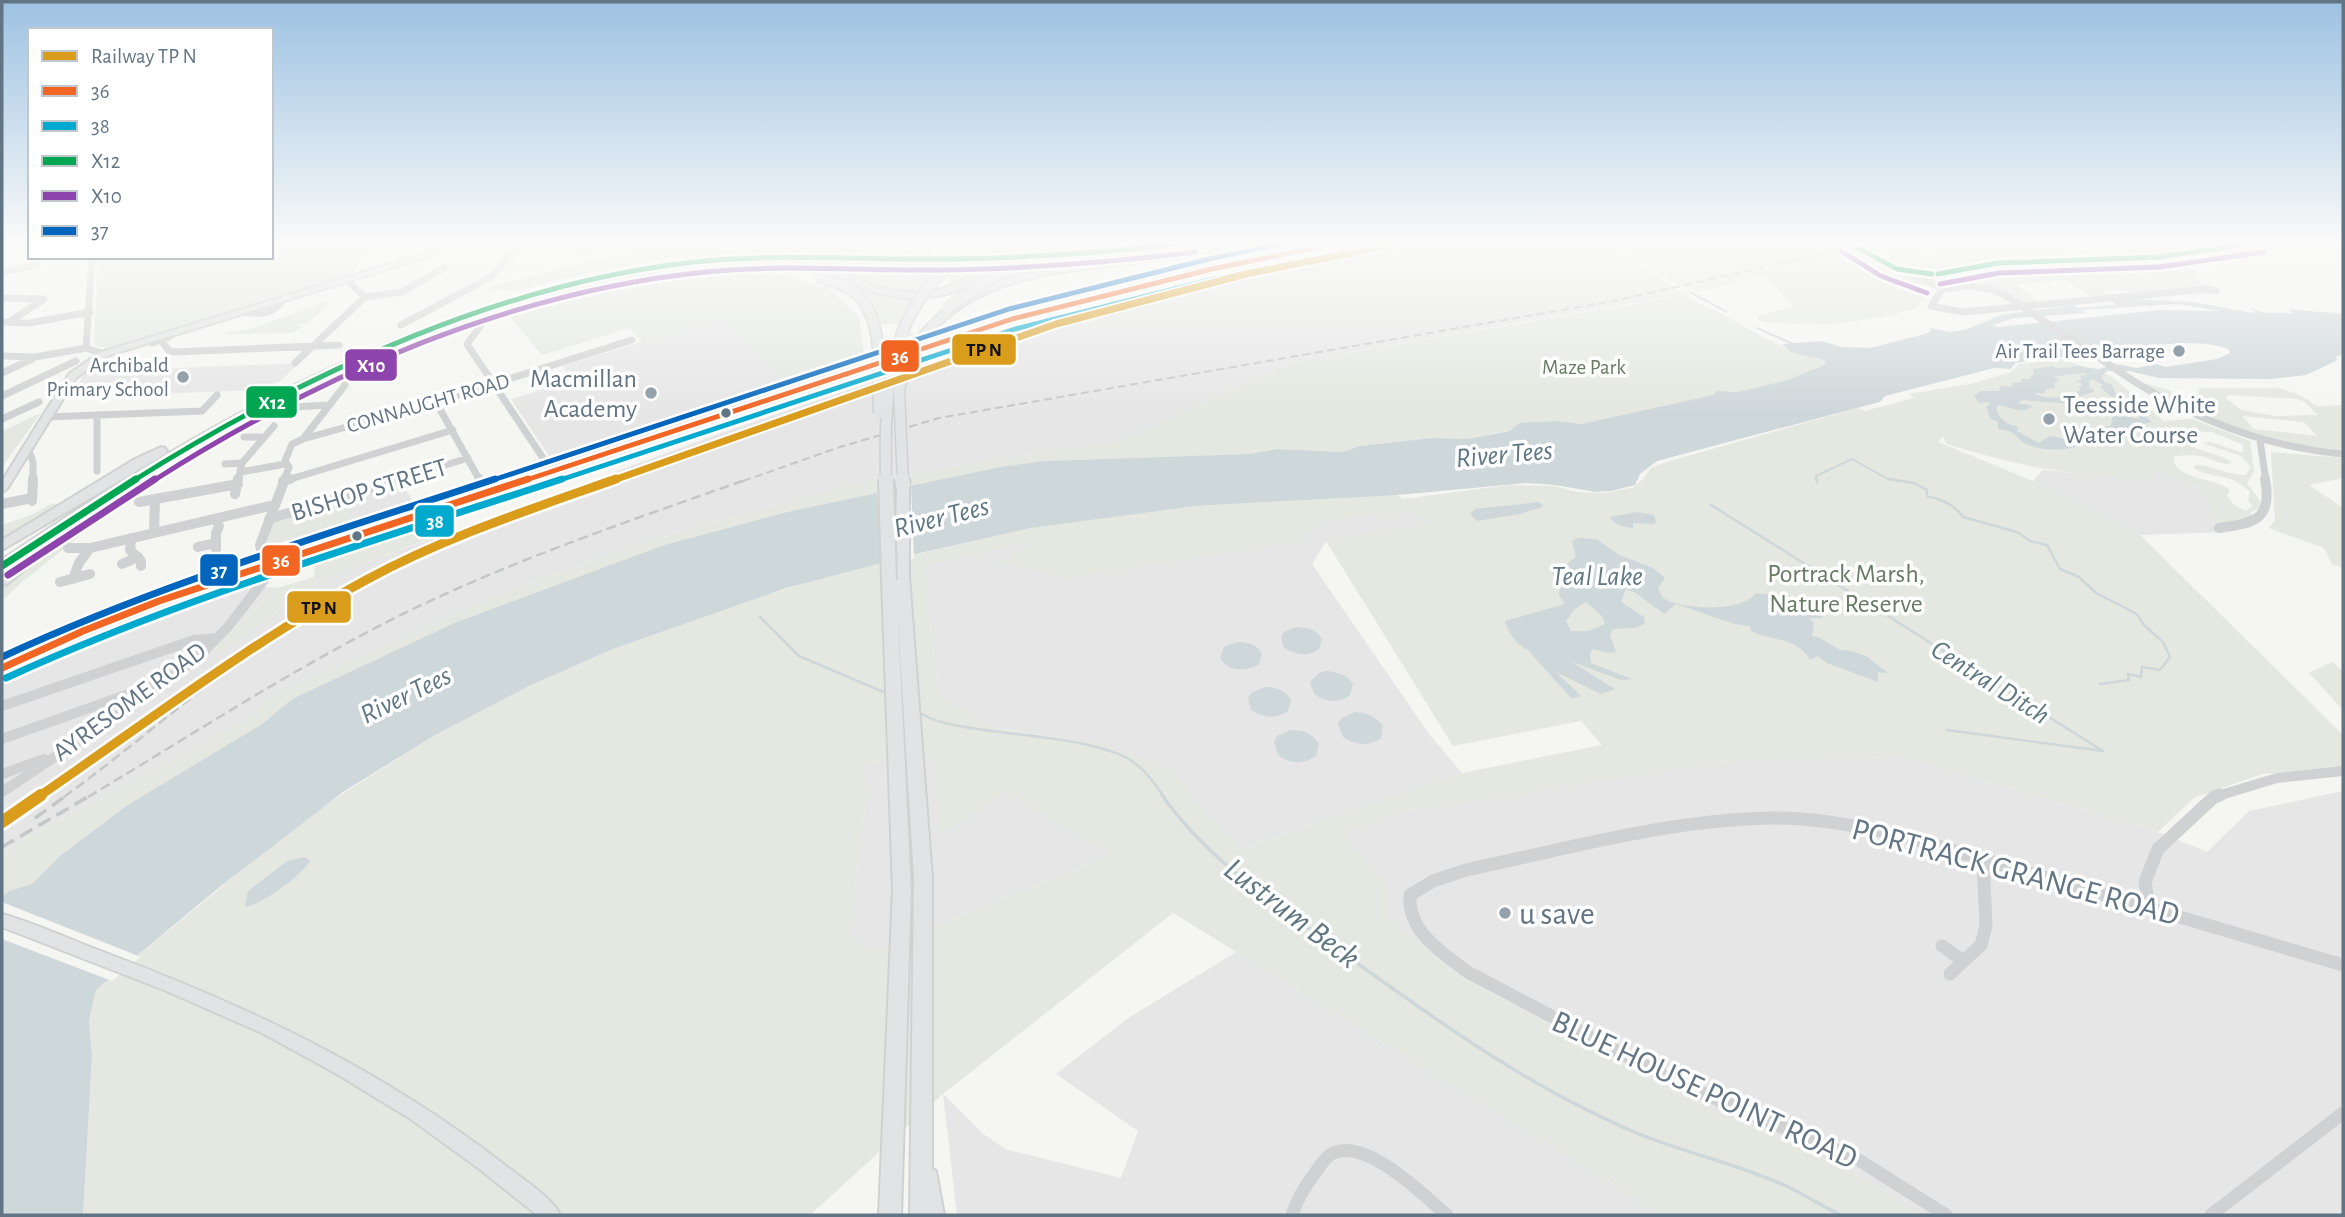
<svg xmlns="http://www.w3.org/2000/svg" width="2345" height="1217" font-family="'Alegreya Sans',sans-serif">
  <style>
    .built { fill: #e5e6e5 }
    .green { fill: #e4e8e0; fill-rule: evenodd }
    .water { fill: #ced7da; fill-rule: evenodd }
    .pier { fill: #f5f5f2 }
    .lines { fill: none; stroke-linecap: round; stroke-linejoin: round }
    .stream-far2 { stroke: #ced7da; stroke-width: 2 }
    .stream-far1 { stroke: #ced7da; stroke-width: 2.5 }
    .stream { stroke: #ced7da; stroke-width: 3.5 }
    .canal { stroke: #ced7da; stroke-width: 7 }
    .major-casing { stroke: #d0d2d2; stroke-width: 4 }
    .highway-casing { stroke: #d0d2d2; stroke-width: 4 }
    .minor-far2 { stroke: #d0d1d2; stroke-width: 7 }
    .minor-far1 { stroke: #d0d1d2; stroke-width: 10 }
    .minor { stroke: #d0d1d2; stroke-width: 13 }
    .major { fill: #e2e3e4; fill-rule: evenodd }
    .highway { fill: #e2e3e4; fill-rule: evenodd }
    .rail-far2 { stroke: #c5c6c7; stroke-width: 2; stroke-dasharray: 8 4.5; stroke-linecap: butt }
    .rail-far1 { stroke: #c5c6c7; stroke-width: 2.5; stroke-dasharray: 10 5; stroke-linecap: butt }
    .rail { stroke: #c5c6c7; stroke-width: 3.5; stroke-dasharray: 14 7; stroke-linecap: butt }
    .highway-bridge-far1-casing { stroke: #d0d2d2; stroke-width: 13; stroke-linecap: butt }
    .highway-bridge-casing { stroke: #d0d2d2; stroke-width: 18; stroke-linecap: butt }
    .minor-bridge { stroke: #d0d1d2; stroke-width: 7 }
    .highway-bridge-far1 { stroke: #e2e3e4; stroke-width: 10 }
    .highway-bridge { stroke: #e2e3e4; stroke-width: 14 }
    .bus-1-far1-casing { stroke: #fff; stroke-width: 10 }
    .bus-1-casing { stroke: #fff; stroke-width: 12 }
    .bus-2-far1-casing { stroke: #fff; stroke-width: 10 }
    .bus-2-casing { stroke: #fff; stroke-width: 12 }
    .bus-3-far1-casing { stroke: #fff; stroke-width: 10 }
    .bus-3-casing { stroke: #fff; stroke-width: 12 }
    .bus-4-far1-casing { stroke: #fff; stroke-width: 10 }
    .bus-4-casing { stroke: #fff; stroke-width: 12 }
    .bus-5-far1-casing { stroke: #fff; stroke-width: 10 }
    .bus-5-casing { stroke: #fff; stroke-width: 12 }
    .bus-1-far1 { stroke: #f26522; stroke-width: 5 }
    .bus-1 { stroke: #f26522; stroke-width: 7 }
    .bus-2-far1 { stroke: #00a9ce; stroke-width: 5 }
    .bus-2 { stroke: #00a9ce; stroke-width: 7 }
    .bus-3-far1 { stroke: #00a651; stroke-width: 5 }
    .bus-3 { stroke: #00a651; stroke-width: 7 }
    .bus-4-far1 { stroke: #8e44ad; stroke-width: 5 }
    .bus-4 { stroke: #8e44ad; stroke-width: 7 }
    .bus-5-far1 { stroke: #0065bd; stroke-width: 5 }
    .bus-5 { stroke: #0065bd; stroke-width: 7 }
    .rail-1-far2-casing { stroke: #fff; stroke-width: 11 }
    .rail-1-far1-casing { stroke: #fff; stroke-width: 14 }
    .rail-1-casing { stroke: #fff; stroke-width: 18 }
    .rail-1-far2 { stroke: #d99c1b; stroke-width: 7 }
    .rail-1-far1 { stroke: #d99c1b; stroke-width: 9 }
    .rail-1 { stroke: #d99c1b; stroke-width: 12 }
    .poi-dot { fill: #95a2ab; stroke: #fff; stroke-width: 2.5 }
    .bus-dot { fill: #627585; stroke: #fff; stroke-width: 2.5 }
    .labels { text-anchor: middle; stroke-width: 7; stroke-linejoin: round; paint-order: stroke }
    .far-poi-label { font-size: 21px; fill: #627585; stroke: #fff; text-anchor: end }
    .far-park-label { font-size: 21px; fill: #667c62; stroke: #fff }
    .far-street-label { font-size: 21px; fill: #627585; stroke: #fff }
    .poi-label { font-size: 26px; fill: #627585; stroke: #fff; text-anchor: end }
    .street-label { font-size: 26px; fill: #627585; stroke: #fff }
    .park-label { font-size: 26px; fill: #667c62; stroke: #fff }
    .water-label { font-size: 28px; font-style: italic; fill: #5e7782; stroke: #fff }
    .near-street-label { font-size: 32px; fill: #627585; stroke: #fff }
    .near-poi-label { font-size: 32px; fill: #627585; stroke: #fff; text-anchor: start }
    .near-water-label { font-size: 33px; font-style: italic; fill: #5e7782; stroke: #fff }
    .line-badge { stroke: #fff; stroke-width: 2.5 }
    .badge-label { font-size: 19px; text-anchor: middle; font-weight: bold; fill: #fff }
    .pale-badge-label { font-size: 19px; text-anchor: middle; font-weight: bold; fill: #111 }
  </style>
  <rect width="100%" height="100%" fill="#f5f5f2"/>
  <path class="built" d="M1375 242H1605L1677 290 1688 294 1685 295 1691 299 1679 296 1654 299 1287 363 1123 441 1070 447 849 485 652 540 523 585 274 695 250 719 2 851V682L104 630 241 584 277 588 213 648 224 651 318 580 716 435 1024 329 1166 286Z
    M1611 242H1980L1763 275 1698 292 1666 278Z
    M723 317 790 387 555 465 511 399 570 381 563 366Z
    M299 363 279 382 257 390 77 397V386L86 372Z
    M2043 470 2114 477 2153 470 2190 481 2208 496 2209 513 2229 532 2140 535 2033 481Z
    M401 481 418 511 353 531 340 501Z
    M1416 511 1429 523 1326 541 1312 564 1429 734 1462 773 1242 849 1204 811 1102 744 994 728 940 697 928 615 925 565 1038 540 1322 521Z
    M1904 757 2158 832 2207 852 2249 811 2343 791V1215H1920L1850 1170 1678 1095 1454 973 1389 919 1342 833 1412 810 1736 760Z
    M933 758 1007 792 1112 855 876 950 848 938 867 794 862 764Z
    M1236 952 1663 1215H957L943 1094 982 1133 1005 1149 1121 1178 1138 1131 1056 1074 1127 1019Z"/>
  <path class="green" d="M271 242H378L350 275 109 347H98L94 344 98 257H271Z
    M657 242H761L606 269 513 291 483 289Z
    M809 242H888L896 249 921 254 788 252 671 261 748 248Z
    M1204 242H1224C1176 251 1127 266 1079 256Z
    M1242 242H1326L1224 263 1217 251 1211 249Z
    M1980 242H2253L2171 254 2008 260 1951 269 1907 271 1876 259Z
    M1070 257 1107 263 1083 265 977 291 1012 260Z
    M753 259 947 261 919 293 884 291 791 265 739 263 652 272Z
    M1864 260 1923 284 1930 291 1916 308 1888 316 1832 324 1768 323 1757 319 1760 315 1794 307 1763 275Z
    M2175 260 2195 270 2203 288 2133 295 2123 290 2103 291 2108 295 2090 296 2065 280 2016 284 2041 303 2024 304 1967 277 1979 271 2016 265Z
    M965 261H986L973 278 939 291Z
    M812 271 880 294 917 297 902 323 879 325C867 291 842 281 810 272Z
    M719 273C751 273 790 269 817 288L826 286 859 317 865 362 790 387 722 317 643 343 630 328 542 355 506 312C576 289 646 277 719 273Z
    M1679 296C1730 311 1768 349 1824 360L1826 364 1787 380 1737 392 1730 391 1675 405 1582 424 1558 421 1467 439 1432 438 1360 446 1343 452 1277 449 1249 454 1044 461 1000 467 787 512 664 545 454 623 292 699 262 724 126 806 60 856 32 884 9 891 2 896V851L250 719 274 695 523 585 652 540 849 485 1070 447 1123 441 1287 363Z
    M327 301 326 307 307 323 292 325 303 326 293 333 216 334 251 329Z
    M2062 359 2111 376 2164 421 2192 419 2250 441 2254 472 2247 483 2260 501 2261 507 2252 512 2249 519 2222 525 2209 513 2208 496 2196 485 2157 471 2152 473 2157 476C2143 481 2132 477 2118 480L2114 477C2054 473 2004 462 1947 444L1943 436 1938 442 2033 481 2140 535 2343 735V767L2262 774 2194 798 2158 832 1904 757 1736 760 1412 810 1342 833 1390 890 1389 919 1454 973 1678 1095 1850 1170 1920 1215H1663L1173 913 943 1094 810 1215H83L92 1055 89 1021 96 990 308 816 435 735 529 686 613 649 749 600 856 568 1031 528 1106 516 1195 506 1397 495 1403 499 1509 485 1554 486 1577 492 1605 493 1632 488 1644 478 1651 468 1666 462 1858 408 1865 411 1914 398 1909 394 1970 384 2011 372 2019 364ZM2189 431 2212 432 2243 445V453L2211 442 2202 443 2241 456 2251 467 2246 475C2227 475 2209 464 2194 465V468C2213 480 2231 472 2250 492L2248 501 2253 506 2246 511 2233 504 2227 496 2230 490C2214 477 2184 481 2174 463L2175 456C2185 455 2195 455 2204 457 2215 460 2221 466 2232 463 2221 453 2201 453 2187 444L2193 435ZM1416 511 1428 523 1326 541 1453 746 1581 721 1602 745 1462 773 1242 849 1204 811 1166 766 1102 744 994 728 940 697 928 615 926 565 1035 541 1000 562 1066 578 1298 542 1322 521ZM933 758 940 834 1007 792 1112 855 876 950 848 937 867 794 862 764Z
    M2140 382 2169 390 2180 399 2188 400 2191 396 2198 395 2200 388H2278L2298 394 2317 406 2343 405V450L2295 444 2229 426 2197 414ZM2228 395 2297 399 2305 402 2318 415 2276 416 2241 410 2226 398ZM2242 416 2304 422 2317 436 2254 429Z
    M41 413 2 467V431Z
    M2271 452 2343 458V478L2309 485 2343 508V568L2332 564 2324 548 2269 528 2275 520Z
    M340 501 353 531 275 556 264 552 274 521Z
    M53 503 62 506 2 544V525L31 515Z
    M95 512 107 514 21 583 2 601V584Z
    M425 518 434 537 318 580 224 651 213 649 277 588 314 577 316 554Z
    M71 641 55 654 2 682V670Z
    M2332 662 2343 671V710L2309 673Z"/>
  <path class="water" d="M2136 299 2193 302 2253 313 2256 312 2249 307 2264 313H2293L2288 309 2343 314V354L2335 357 2338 360 2306 375 2271 379 2159 378 2129 371H2107L2101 377 2106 383 2112 384 2117 397 2137 407 2151 422 2143 424 2146 429 2143 431C2123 432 2092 432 2076 442L2075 447C2059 451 2038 451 2023 442 2019 439 2014 433 2009 431 2006 430 2002 430 1998 429V422L1991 419 1986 407 1991 402 1979 403 1974 396 1981 391H1999L2000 386 2012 387V383L2022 382 2021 379H2030L2034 372 2032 369 2053 366 2065 375 2054 377 2060 380 2054 383 2055 388 2045 389V393H2035C2045 401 2069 398 2080 390L2079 386H2083L2080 382 2074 383 2082 379 2080 376 2087 375 2075 366 2099 369 2116 364 2137 368 2156 364 2165 367 2217 359 2230 353V350C2206 338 2152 345 2125 349L2120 352 2115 350 2015 363 2011 369 1994 368 1885 396 1880 402 1868 405 1657 461 1640 474 1635 485 1611 491 1596 492 1555 485 1527 483 1398 495 1195 506 1031 528 911 555 783 589 613 649 529 686 435 735 343 792 216 890 96 990 89 1021 92 1055 83 1215H2V896L9 891 32 884 60 856 126 806 262 724 292 699 454 623 664 545 787 512 1000 467 1044 461 1249 454 1277 449 1343 452 1360 446 1432 438 1467 439 1510 431 1519 423 1558 421 1582 424 1713 395 1717 391 1737 392 1787 380 1826 364 1824 360 1791 352 1782 344 1821 341 1842 347 1870 348 1925 334 1931 331 1930 328 1949 332 1965 330 2001 315 2072 305 2077 308 2115 305 2112 301ZM2178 304 2220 311 2159 310 1998 327 1993 325 2014 318 2086 313 2082 310ZM2093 379 2103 385 2100 387 2125 409 2138 414 2140 419 2116 415 2112 417 2111 426 2087 429 2086 432 2067 439 2050 436 2039 443 2017 431 2018 427C2008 424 1999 421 1996 408L1999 405 2022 411 2034 406 2018 403 2023 400 2073 404V399L2095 391 2089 387V381Z
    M1539 502 1543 505 1542 507 1520 514 1477 521 1470 514 1475 509Z
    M1637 512 1654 515 1656 521 1654 524 1633 523V528C1626 528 1613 524 1610 517Z
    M1578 538 1596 539 1619 555 1653 568 1665 578 1658 588C1661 594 1663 600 1671 602 1691 609 1742 612 1756 593L1796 599 1807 605 1812 614H1820L1823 618H1809L1814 623 1812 636 1818 637 1840 650 1852 651 1868 657 1889 674 1878 672V682L1827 663 1818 656 1810 660C1798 637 1771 641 1751 631L1750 626 1734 624 1676 604 1664 614 1636 593 1626 589 1621 602 1644 617 1645 623 1635 628 1613 629 1610 635 1616 652 1609 653 1593 649 1590 653 1591 663 1632 679 1621 680 1572 662 1615 689 1601 694 1556 672 1581 696 1571 698 1527 649C1516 645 1508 632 1505 621L1565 604 1559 596 1560 588 1550 569 1568 563 1576 557 1572 541ZM1586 602 1602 616 1605 624 1588 631H1571L1566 621 1575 609Z
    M1297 627C1308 628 1316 629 1322 639L1319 649C1308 657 1296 655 1284 648L1281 637 1284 632Z
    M1237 642C1248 642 1256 644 1262 654L1259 664C1246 672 1229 672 1220 658L1224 647Z
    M1326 671C1338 672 1346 674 1353 684L1350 695C1338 704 1326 702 1314 694L1310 682 1319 673Z
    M1265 687C1276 687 1285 690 1291 700L1288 711C1276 719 1263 718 1251 710L1248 698 1251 693Z
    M1355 712C1367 713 1376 716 1383 726L1381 738C1368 747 1355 745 1343 737L1338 724 1341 719Z
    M1291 730C1304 730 1312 733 1319 744L1316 756C1303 765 1290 764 1278 755L1274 742 1277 736Z
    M305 857 310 861C304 873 257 909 245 906L248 891 287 861Z"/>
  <path class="pier" d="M911 484 914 558 882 566 877 491Z
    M2 902 141 957 112 981 2 939Z"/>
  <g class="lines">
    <path class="stream-far2" d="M1690 292 1727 312
      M1757 328 1793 344
      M1817 481 1816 476 1852 459 1888 479 1899 481"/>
    <path class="stream-far1" d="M1816 479 1817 482
      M1888 479 1914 483 1927 490V496C1941 499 1955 505 1963 517L2017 532 2030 541 2047 545 2060 569 2079 577 2096 593 2137 614 2144 625 2163 642 2170 657 2160 670 2142 667 2141 677 2128 674 2129 680 2100 684
      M1711 505 2103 751 1947 730
      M760 617 799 656 888 694
      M917 711C935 723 957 726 978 729 1021 736 1090 739 1127 758 1143 767 1154 782 1164 797"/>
    <path class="stream" d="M1162 795C1206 858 1272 901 1332 945 1429 1015 1528 1088 1639 1134 1686 1153 1737 1164 1784 1185 1803 1194 1821 1205 1840 1215"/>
    <path class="canal" d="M2049 372 2081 370"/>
    <defs>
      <path id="major" d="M462 242H475L107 356 76 378 7 489 2 492V481L69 374 101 352Z
        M1330 242H1347L1212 271 1015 321 163 604 87 634 2 672V663L79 628 155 598 1009 317 1212 266Z
        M2 914C37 924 71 940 106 953 252 1008 382 1070 506 1166 521 1178 554 1199 560 1215H537L478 1168 409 1118 337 1074 262 1033 164 990 2 927Z"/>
      <path id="highway" d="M749 242H798L793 245 758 249 754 247 690 258 685 255 690 252Z
        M889 242C900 242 921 247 930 252 917 258 900 251 889 242Z
        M973 242H983L977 246Z
        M1171 242H1200L1195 245C1103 256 1011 262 918 262 842 262 765 257 689 266 468 292 238 408 57 534L63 538 61 541 7 584 2 585V574L22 558 2 570V560C170 445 348 342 546 289 594 277 643 264 692 260 767 252 842 256 916 256 1002 257 1087 253 1171 242Z
        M1220 242H1239C1224 251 1199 252 1182 256 1087 274 976 262 916 353L912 354 907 351C958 272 1045 269 1130 259 1160 255 1190 248 1220 242Z
        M776 262C798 263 820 267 841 273 855 277 867 284 881 288 917 298 956 291 984 266L992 268C964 299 915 303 877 293 861 289 847 280 831 276 812 271 792 271 773 267V263Z
        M161 447 165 448 167 451 165 454 2 550V540L135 459Z
        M903 481 909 485V576L932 878V1169L936 1171 944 1215H910L914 878 897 604 911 890 901 1215H879L893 890 882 580 889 576 895 579 897 485Z"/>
    </defs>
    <use href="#major" class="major-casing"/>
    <use href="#highway" class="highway-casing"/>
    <path class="minor-far2" d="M14 242H30
      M585 242 579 252 620 242
      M1874 259 1930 283
      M2 272 37 265
      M1932 274 1956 277 1964 285C1951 292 1938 288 1927 279Z
      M1938 274 1998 263 2159 257 2263 242
      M1964 285 1993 290 2008 297
      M1943 288 1931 306 1963 312 2207 289 2216 291
      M365 297 402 292 444 268
      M2 298 44 299 9 322
      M239 311C256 315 274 316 283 299
      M2 322 29 323 90 312
      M401 325 491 277 522 242
      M481 325 467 344 551 470
      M161 340 169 351 175 352 339 345
      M153 343 169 337
      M86 348 92 257
      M2 356 35 357 86 348 104 354
      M295 363 365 297 346 280
      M2 373 32 359
      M2135 382C2200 422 2267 447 2343 454
      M2 396 76 361
      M436 402 480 481
      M295 407 328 405
      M97 416V471
      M47 417 202 411 217 395
      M2 419 39 402
      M244 437H264
      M303 439 436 402 632 340
      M2260 440 2266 481
      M28 448 33 462V481
      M225 464 242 463
      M241 472 285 464
      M238 481 242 463 274 426
      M284 481 453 430
      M284 481 289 467 285 461 292 444 303 439 345 385
      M394 481 468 458"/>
    <path class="minor-far1" d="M479 479 486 492
      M283 481 290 479
      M235 494 238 479
      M32 501 33 479
      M139 502 238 484
      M2 504 32 498
      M216 519 219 526 216 533V550
      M269 519 400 479
      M2219 528C2254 523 2273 520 2265 479
      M154 533 155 500
      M131 538 130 550 141 561V566
      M198 547 215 543
      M68 548H90
      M122 564 138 557
      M73 579 79 563 90 548 274 505
      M60 582 90 574
      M2 706 194 640 216 638
      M2 739 154 685
      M2 774 44 759
      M2 792 127 709 199 656 227 628 268 575 260 545 285 479
      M2214 797 2277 778 2343 771"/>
    <path class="minor" d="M2149 906 2145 882 2158 849 2214 797 2220 795
      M1942 946 1964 961
      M1950 974 1981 945 1986 926 1983 859
      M1292 1215C1297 1199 1305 1186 1315 1173 1320 1166 1325 1157 1333 1153 1367 1138 1423 1195 1447 1215
      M1946 1215 1857 1159 1670 1079 1466 971C1441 951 1407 931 1410 895L1433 881 1466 870C1566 849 1667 820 1770 818 1813 817 1855 826 1897 834L2343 965
      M2211 1215 2343 1113"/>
    <use href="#major" class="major"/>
    <use href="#highway" class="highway"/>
    <path class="rail-far2" d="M615 481C782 421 949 357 1120 307 1218 279 1319 261 1419 242
      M743 481 840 447 939 418 1614 301 1876 242"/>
    <path class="rail-far1" d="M64 797C137 744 205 682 281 633 385 565 503 521 620 479
      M88 797C195 733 300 664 413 609 521 557 635 519 748 479"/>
    <path class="rail" d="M35 818 67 795
      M2 847 91 795"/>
    <defs>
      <path id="highway-bridge-far1" d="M1044 242 1068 255 1093 260
        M987 268 996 246
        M818 276C831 281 848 285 858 295 886 324 877 376 879 413
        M947 309C971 288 1009 279 1012 242
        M886 481C885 418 884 344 925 292 938 275 954 260 969 244
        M903 481 899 392 909 337"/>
      <path id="highway-bridge" d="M886 479 889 580
        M902 479 903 485"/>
    </defs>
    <use href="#highway-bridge-far1" class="highway-bridge-far1-casing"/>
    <use href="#highway-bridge" class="highway-bridge-casing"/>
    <path class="minor-bridge" d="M1847 242 1874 259
      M2008 297 2135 382"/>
    <use href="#highway-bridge-far1" class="highway-bridge-far1"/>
    <use href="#highway-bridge" class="highway-bridge"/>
    <defs>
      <path id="bus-1-far1" d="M523 481 1012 319 1212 269 1342 242"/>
      <path id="bus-1" d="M2 668 83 631 159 601 528 479"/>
      <path id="bus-2-far1" d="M557 481 1015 329 1214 279 1345 252"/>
      <path id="bus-2" d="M6 678C185 596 375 541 562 479"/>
      <path id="bus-3-far1" d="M1847 242 1897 269 1932 274
        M1938 274 1998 263 2159 257 2262 242
        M133 481C303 374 514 276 716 260 794 254 872 260 950 259 1032 258 1113 252 1194 242"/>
      <path id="bus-3" d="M2 566 136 479"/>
      <path id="bus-4-far1" d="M1841 251 1881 276 1927 293
        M1940 284 1999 273 2159 267 2264 252
        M153 481C321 374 515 289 716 271 783 265 851 270 918 270 1011 270 1104 263 1196 252"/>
      <path id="bus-4" d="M8 575 155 479"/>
      <path id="bus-5-far1" d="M490 481 1009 309 1209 259 1290 242"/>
      <path id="bus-5" d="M2 657C161 583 329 534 495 479"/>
    </defs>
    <use href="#bus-1-far1" class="bus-1-far1-casing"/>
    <use href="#bus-1" class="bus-1-casing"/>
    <use href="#bus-2-far1" class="bus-2-far1-casing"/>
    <use href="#bus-2" class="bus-2-casing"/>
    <use href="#bus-3-far1" class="bus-3-far1-casing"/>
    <use href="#bus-3" class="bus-3-casing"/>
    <use href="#bus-4-far1" class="bus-4-far1-casing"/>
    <use href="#bus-4" class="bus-4-casing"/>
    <use href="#bus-5-far1" class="bus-5-far1-casing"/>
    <use href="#bus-5" class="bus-5-casing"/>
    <use href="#bus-1-far1" class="bus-1-far1"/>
    <use href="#bus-1" class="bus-1"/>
    <use href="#bus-2-far1" class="bus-2-far1"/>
    <use href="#bus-2" class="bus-2"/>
    <use href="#bus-3-far1" class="bus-3-far1"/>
    <use href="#bus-3" class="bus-3"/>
    <use href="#bus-4-far1" class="bus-4-far1"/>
    <use href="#bus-4" class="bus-4"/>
    <use href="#bus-5-far1" class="bus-5-far1"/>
    <use href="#bus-5" class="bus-5"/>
    <defs>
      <path id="rail-1-far2" d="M611 481 1056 324 1246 274 1406 242"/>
      <path id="rail-1-far1" d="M38 797C146 723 251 642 366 580 445 537 531 509 616 479"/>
      <path id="rail-1" d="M2 822 41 795"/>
    </defs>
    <use href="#rail-1-far2" class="rail-1-far2-casing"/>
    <use href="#rail-1-far1" class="rail-1-far1-casing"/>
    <use href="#rail-1" class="rail-1-casing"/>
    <use href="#rail-1-far2" class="rail-1-far2"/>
    <use href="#rail-1-far1" class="rail-1-far1"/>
    <use href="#rail-1" class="rail-1"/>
  </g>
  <linearGradient id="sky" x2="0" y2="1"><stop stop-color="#9dc2e2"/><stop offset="0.59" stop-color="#fafaf9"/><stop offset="1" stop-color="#fafaf9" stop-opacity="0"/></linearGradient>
  <rect width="2345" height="413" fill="url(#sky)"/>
  <g class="poi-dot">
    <circle cx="2179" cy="351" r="7"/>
    <circle cx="183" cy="377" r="7"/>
    <circle cx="651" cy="393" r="7"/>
    <circle cx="2049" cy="419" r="7"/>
    <circle cx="1505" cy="913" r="7"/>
  </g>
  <g class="bus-dot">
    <circle cx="726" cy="413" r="6"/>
    <circle cx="357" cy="536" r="6"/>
  </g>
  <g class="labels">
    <g class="far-poi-label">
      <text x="2165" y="358">Air Trail Tees Barrage</text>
      <text x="169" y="372">Archibald<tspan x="169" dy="24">Primary School</tspan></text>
    </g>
    <g class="far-park-label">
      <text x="1584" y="374">Maze Park</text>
    </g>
    <g class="far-street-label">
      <text transform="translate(428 403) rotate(-16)" y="7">CONNAUGHT ROAD</text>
    </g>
    <g class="poi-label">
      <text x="637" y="387">Macmillan<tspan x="637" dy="30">Academy</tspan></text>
      <text x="2063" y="413" text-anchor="start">Teesside White<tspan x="2063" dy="30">Water Course</tspan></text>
    </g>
    <g class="street-label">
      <text transform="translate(369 489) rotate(-17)" y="9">BISHOP STREET</text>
      <text transform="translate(129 701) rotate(-36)" y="9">AYRESOME ROAD</text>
    </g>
    <g class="park-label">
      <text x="1846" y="582">Portrack Marsh,<tspan x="1846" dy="30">Nature Reserve</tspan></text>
    </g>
    <g class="water-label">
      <text transform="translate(1504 453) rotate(-5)" y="10">River Tees</text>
      <text transform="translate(941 516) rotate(-14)" y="10">River Tees</text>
      <text x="1597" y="585">Teal Lake</text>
      <text transform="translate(1991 681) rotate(32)" y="10">Central Ditch</text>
      <text transform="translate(405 694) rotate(-26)" y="10">River Tees</text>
    </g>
    <g class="near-street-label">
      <text transform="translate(2016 871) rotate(15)" y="11">PORTRACK GRANGE ROAD</text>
      <text transform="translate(1705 1089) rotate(25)" y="11">BLUE HOUSE POINT ROAD</text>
    </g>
    <g class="near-poi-label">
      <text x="1519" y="924">u save</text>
    </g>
    <g class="near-water-label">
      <text transform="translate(1293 912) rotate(37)" y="12">Lustrum Beck</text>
    </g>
  </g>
  <g class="line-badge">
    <rect x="951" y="333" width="66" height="33" rx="7" fill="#d99c1b"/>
    <rect x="880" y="339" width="40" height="34" rx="7" fill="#f26522"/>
    <rect x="344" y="348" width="54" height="34" rx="7" fill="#8e44ad"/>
    <rect x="245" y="385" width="53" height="34" rx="7" fill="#00a651"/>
    <rect x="414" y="504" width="41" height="34" rx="7" fill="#00a9ce"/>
    <rect x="261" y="544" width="40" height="33" rx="7" fill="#f26522"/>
    <rect x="199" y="553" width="40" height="34" rx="7" fill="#0065bd"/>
    <rect x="286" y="590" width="66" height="34" rx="7" fill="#d99c1b"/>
  </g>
  <g class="badge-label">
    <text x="900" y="363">36</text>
    <text x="371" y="372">X10</text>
    <text x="272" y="409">X12</text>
    <text x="435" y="528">38</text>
    <text x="281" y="567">36</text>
    <text x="219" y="577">37</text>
  </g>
  <g class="pale-badge-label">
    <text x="984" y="356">TP N</text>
    <text x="319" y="614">TP N</text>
  </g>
  <rect width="2345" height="1217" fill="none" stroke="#627585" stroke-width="7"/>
  <rect x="28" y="28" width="245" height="231" fill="#ffffff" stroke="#c0c8ce" stroke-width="2"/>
  <rect x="42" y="51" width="35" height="10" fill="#d99c1b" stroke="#c0c8ce" stroke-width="2"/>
  <text x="91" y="63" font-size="21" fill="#627585">Railway TP N</text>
  <rect x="42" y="86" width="35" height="10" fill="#f26522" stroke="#c0c8ce" stroke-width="2"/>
  <text x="91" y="98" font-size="21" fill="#627585">36</text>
  <rect x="42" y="121" width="35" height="10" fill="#00a9ce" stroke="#c0c8ce" stroke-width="2"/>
  <text x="91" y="133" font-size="21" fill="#627585">38</text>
  <rect x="42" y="156" width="35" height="10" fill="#00a651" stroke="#c0c8ce" stroke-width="2"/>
  <text x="91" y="168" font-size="21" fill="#627585">X12</text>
  <rect x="42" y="191" width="35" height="10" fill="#8e44ad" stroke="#c0c8ce" stroke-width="2"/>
  <text x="91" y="203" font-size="21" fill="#627585">X10</text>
  <rect x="42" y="226" width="35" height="10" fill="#0065bd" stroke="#c0c8ce" stroke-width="2"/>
  <text x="91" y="238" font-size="21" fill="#627585">37</text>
</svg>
